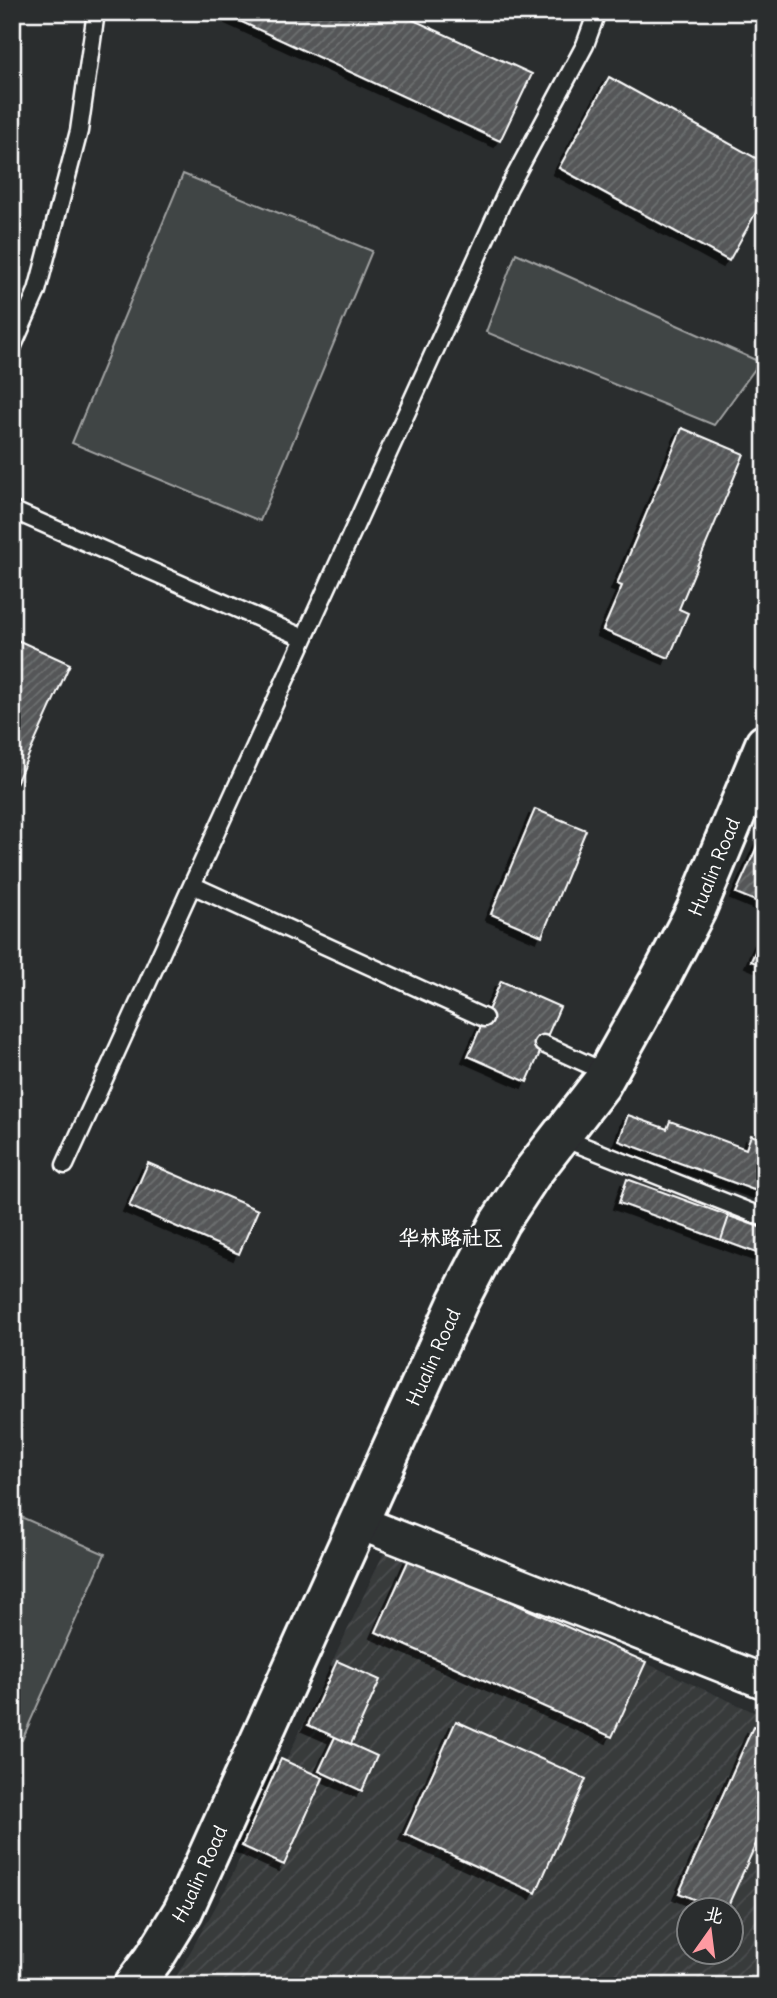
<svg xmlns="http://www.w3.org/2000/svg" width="777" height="1998" font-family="Delius,'LXGW WenKai TC',sans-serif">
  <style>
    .industrial { fill: url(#industrial-furrows); fill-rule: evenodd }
    .green { fill: #414445; stroke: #a0a2a2; stroke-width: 2 }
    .building { fill: url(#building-hatch); stroke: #fff; stroke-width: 2; filter: url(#shadow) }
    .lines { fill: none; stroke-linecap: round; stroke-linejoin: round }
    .lane-casing { stroke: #fff; stroke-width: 21 }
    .street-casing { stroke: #fff; stroke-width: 38 }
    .secondary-casing { stroke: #fff; stroke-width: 44 }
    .lane { stroke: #2a2d2e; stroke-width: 16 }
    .street { stroke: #2a2d2e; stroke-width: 33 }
    .secondary { stroke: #2a2d2e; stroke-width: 38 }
    .labels { text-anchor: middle; stroke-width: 6; stroke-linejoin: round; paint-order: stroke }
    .street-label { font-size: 19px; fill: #fff; stroke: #2a2d2e }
    .neighbourhood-label { font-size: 21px; font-weight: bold; fill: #fff; stroke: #2a2d2e }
  </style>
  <defs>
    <pattern id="industrial-furrows" width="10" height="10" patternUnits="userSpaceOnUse" patternTransform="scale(1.75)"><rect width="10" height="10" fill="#373a3b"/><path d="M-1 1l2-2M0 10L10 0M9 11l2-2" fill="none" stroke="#4b4e4f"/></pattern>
    <pattern id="building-hatch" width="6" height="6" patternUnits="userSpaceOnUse" patternTransform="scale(1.75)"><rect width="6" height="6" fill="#555758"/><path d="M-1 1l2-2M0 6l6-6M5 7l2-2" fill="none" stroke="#6e7071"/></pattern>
    <filter id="shadow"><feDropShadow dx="-6" dy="6" stdDeviation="0" flood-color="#0009"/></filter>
  </defs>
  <rect width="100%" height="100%" fill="#2a2d2e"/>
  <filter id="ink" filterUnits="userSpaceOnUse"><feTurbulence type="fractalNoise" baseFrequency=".0143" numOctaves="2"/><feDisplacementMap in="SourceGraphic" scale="14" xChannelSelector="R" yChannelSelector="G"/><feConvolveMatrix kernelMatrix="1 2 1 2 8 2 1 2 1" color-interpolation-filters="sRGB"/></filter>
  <g filter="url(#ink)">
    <path class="industrial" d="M387 1546 765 1717V1956L747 1986H171L226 1888ZM690 1910H732V1952H690Z"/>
    <path class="green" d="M183 174 372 251 260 521 72 443Z
      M516 253 760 362 714 425 486 332Z
      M12 1513 105 1554 22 1740 12 1736Z"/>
    <path class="building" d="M234 12H396L532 74 500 141 231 17Z
      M609 77 765 163V196L729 261 559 168Z
      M682 428 744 454 679 609 688 613 669 658 603 630 622 586 617 584Z
      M13 638 70 664 12 792V641Z
      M535 809 586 830 542 936 491 914Z
      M765 829V905L736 893Z
      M765 930V967L751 961Z
      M501 981 560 1007 527 1082 468 1056Z
      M628 1115 667 1129 670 1121 746 1149 751 1135 765 1140V1194L619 1141Z
      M148 1163 258 1210 239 1254 129 1206Z
      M627 1179 729 1216 721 1240 619 1203Z
      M729 1216 765 1229V1256L721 1240Z
      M410 1557 646 1662 612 1737 376 1632Z
      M337 1661 380 1680 351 1744 308 1725Z
      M456 1721 586 1779 536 1893 405 1834Z
      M753 1727 765 1732V1824L726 1910H719L679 1893Z
      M335 1737 377 1756 362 1791 319 1771Z
      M281 1759 323 1778 284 1865 242 1846Z"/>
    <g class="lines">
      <defs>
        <path id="lane" d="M12 348 37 291 79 131 96 12
          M12 510 304 638
          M192 885 484 1018
          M543 1044 607 1073
          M560 1137 765 1218
          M65 1165 509 187 585 45 597 12"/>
        <path id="street" d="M358 1522 765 1682"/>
        <g id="secondary">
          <path id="s1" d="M133 1986 156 1955 183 1911 458 1302 499 1223 532 1173 601 1084 660 979 696 910 765 744"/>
        </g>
      </defs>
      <use href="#lane" class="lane-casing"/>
      <use href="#street" class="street-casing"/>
      <use href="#secondary" class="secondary-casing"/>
      <use href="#lane" class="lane"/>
      <use href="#street" class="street"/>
      <use href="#secondary" class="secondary"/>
    </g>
  </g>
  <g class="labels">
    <g class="street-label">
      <text dy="7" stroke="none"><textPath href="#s1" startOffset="1265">Hualin Road</textPath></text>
      <text dy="7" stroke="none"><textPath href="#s1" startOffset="698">Hualin Road</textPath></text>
      <text dy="7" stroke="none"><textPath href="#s1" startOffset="131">Hualin Road</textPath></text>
    </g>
    <g class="neighbourhood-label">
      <text x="451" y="1245">华林路社区</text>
    </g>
  </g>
  <rect width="777" height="1998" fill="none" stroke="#2a2d2e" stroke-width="42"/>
  <rect x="21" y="21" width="735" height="1956" fill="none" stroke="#fff" stroke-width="2.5" filter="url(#ink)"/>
  <g transform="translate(710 1931) rotate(14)"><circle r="33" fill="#2a2d2e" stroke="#7f8182" stroke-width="2"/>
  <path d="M0-5L12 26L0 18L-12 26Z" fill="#ff9aa2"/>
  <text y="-10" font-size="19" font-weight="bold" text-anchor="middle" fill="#ffffff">北</text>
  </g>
</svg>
